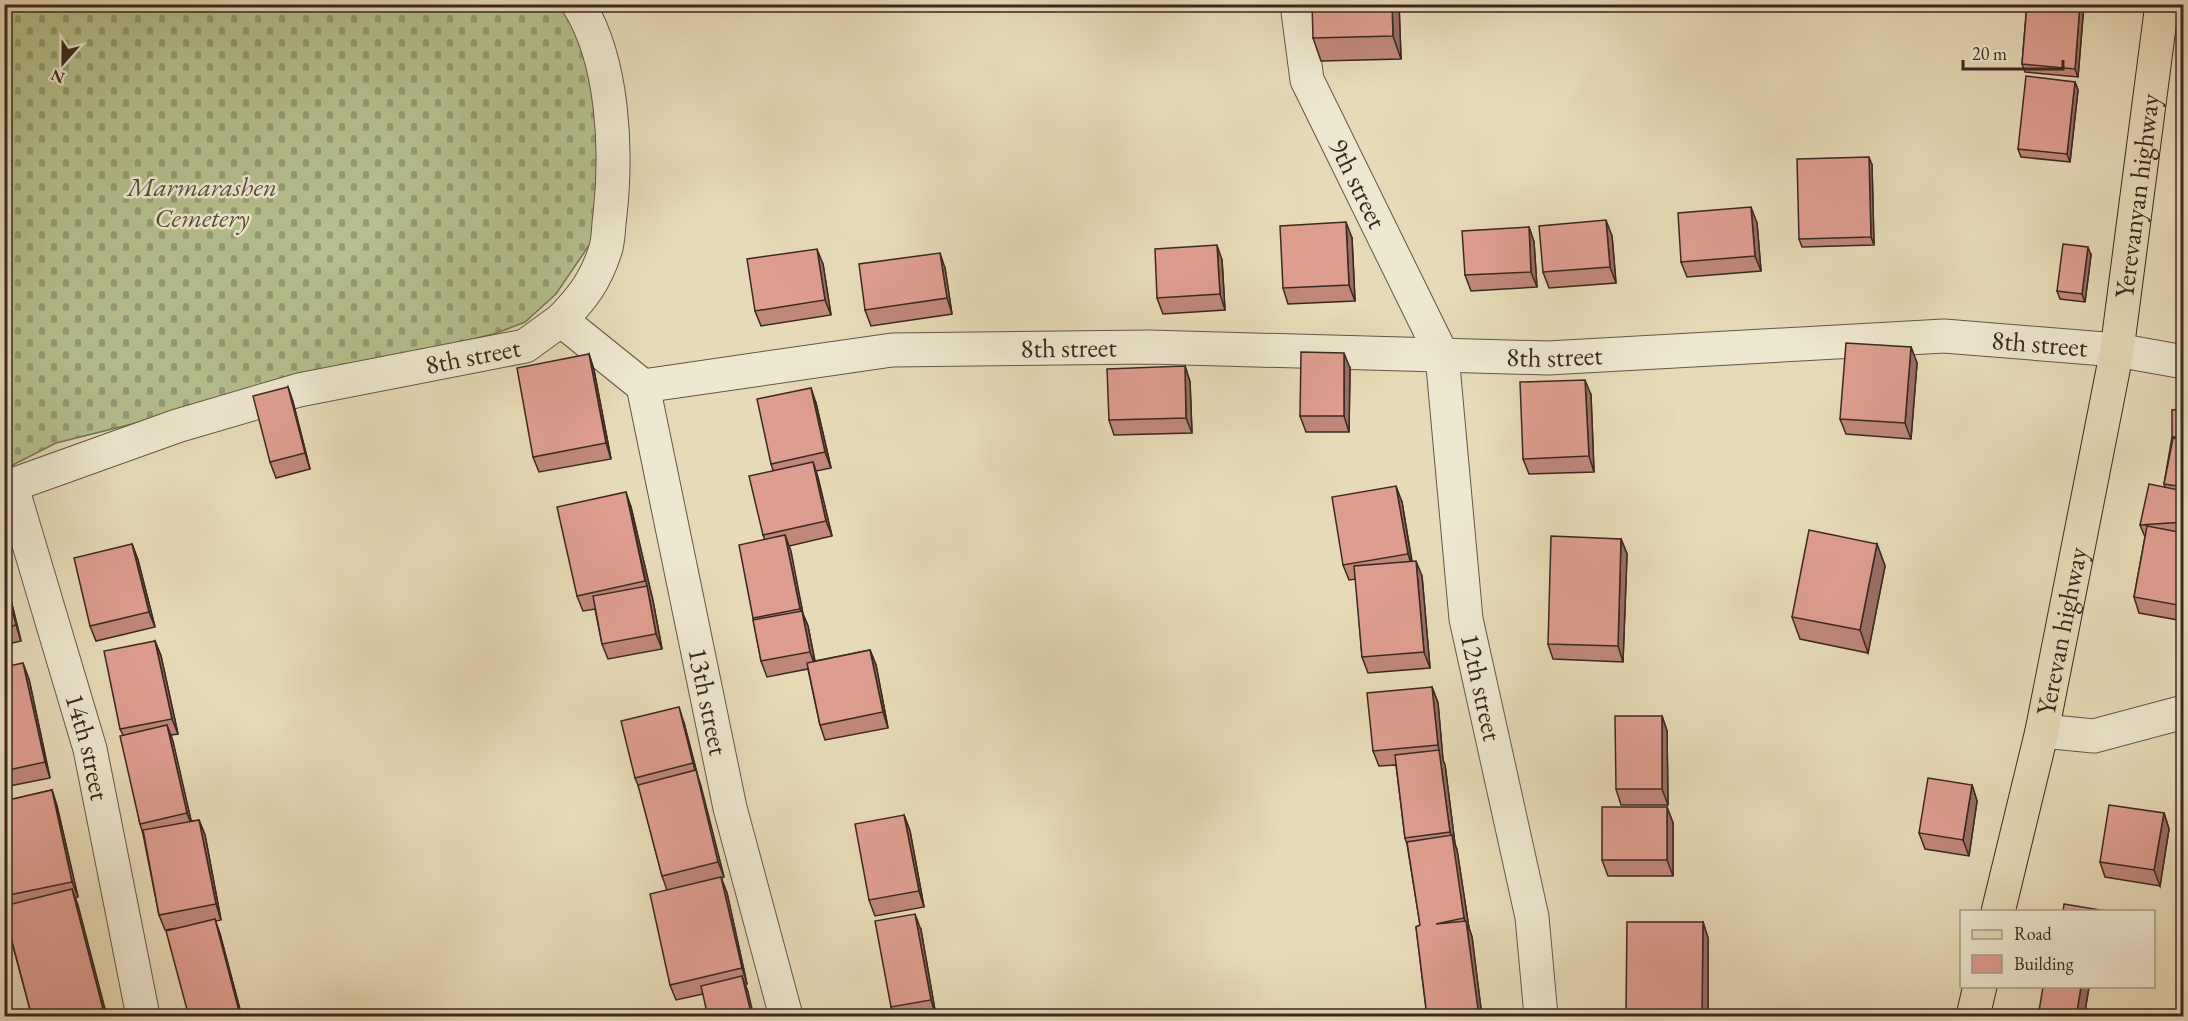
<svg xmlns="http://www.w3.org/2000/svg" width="2188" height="1021" font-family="'EB Garamond',serif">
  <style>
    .cemetery { fill: url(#cemetery-stones); stroke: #787457; stroke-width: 1.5 }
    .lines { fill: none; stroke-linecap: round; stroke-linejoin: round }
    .street-casing { stroke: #655646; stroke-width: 35 }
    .primary-casing { stroke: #3a2920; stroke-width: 35 }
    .street { stroke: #efe8d0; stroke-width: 33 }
    .primary { stroke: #e7dbb7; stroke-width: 33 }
    .wall { fill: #bf887b; stroke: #3a2920; stroke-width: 1.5 }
    .shaded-wall { fill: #9b6f64; stroke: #3a2920; stroke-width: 1.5 }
    .building { fill: #de9e8f; stroke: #3a2920; stroke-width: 1.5 }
    .labels { text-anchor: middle; stroke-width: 5; stroke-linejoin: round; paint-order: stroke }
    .street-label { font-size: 27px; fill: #3a2920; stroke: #efe8d0 }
    .park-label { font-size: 27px; font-style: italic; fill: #594f3c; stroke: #efe8d0 }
  </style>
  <defs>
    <pattern id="cemetery-stones" width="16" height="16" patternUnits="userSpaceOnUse" patternTransform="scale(1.5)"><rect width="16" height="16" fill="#b6c08e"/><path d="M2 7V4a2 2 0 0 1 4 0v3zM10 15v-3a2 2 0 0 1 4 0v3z" fill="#959c74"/></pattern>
  </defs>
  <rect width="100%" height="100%" fill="#e7dbb7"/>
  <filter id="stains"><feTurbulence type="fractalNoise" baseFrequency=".00333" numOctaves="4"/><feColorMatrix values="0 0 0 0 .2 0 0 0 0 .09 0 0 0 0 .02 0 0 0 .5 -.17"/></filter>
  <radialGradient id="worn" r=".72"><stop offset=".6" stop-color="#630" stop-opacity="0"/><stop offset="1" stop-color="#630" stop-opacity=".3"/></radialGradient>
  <path class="cemetery" d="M5 5H569L609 140 592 241 556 294 525 322 497 333 56 443 5 469Z"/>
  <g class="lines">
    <defs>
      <g id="street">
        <path id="s1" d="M1297 4 1307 80 1442 355 1466 619 1532 917 1541 1016"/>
        <path d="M561 320C582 298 595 282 605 251 609 240 608 227 610 215 617 151 614 61 578 4"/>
        <path id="s2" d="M643 386 730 808 786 1016"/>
        <path id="s3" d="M11 484 90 749 143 1016"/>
        <path id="s4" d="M4 488 177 426 299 390 525 346 561 320 643 386 892 350 1149 347 1548 358 1944 336 2117 350 2184 362"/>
        <path d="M2042 731 2094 736 2184 712"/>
      </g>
      <g id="primary">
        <path id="s5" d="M1998 912 2042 731 2117 350 2162 4"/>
        <path d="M1973 1016 1980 986"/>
      </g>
    </defs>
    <use href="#street" class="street-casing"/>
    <use href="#primary" class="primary-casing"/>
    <use href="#street" class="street"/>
    <use href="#primary" class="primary"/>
  </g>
  <path class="wall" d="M1399 4 1401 59 1321 61 1313 38Z
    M2027 4H2084L2078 77 2025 72 2022 64Z
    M2075 82 2078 90 2070 162 2021 157 2018 149Z
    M1872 165 1874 245 1802 247 1799 239Z
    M1757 223 1761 271 1687 277 1681 262Z
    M1529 227 1534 242 1537 287 1471 291 1465 275Z
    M1612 236 1616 283 1549 288 1543 272Z
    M1352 238 1355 301 1288 304 1283 288Z
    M2091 255 2085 302 2060 299 2057 291Z
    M1222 260 1225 310 1163 314 1157 298Z
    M823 264 831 315 761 326 755 311Z
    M945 268 952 314 871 326 865 310Z
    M1911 347 1917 363 1911 439 1846 434 1840 419Z
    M589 354 594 370 611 459 539 472 533 457Z
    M1185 366 1190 382 1192 433 1114 435 1109 420Z
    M1350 368 1349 432H1306L1300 416Z
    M288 387 293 402 310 469 276 478 270 462Z
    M1591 395 1594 472 1529 474 1523 459Z
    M816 403 831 468 816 471 832 536 789 546 803 614 808 626 815 661 870 650 876 665 888 728 825 740 820 725 808 669 767 677 761 661 753 618 765 540 763 535 773 470 771 464Z
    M2184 409V621L2139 613 2134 597 2145 537 2140 525 2165 487 2164 484 2172 437Z
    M1402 502 1412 561 1422 576 1430 668 1368 673 1362 657 1356 579 1349 580 1343 565Z
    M631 507 653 601 662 649 608 659 602 644 595 609 583 611 577 596Z
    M1621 539 1627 554 1623 662 1553 659 1548 644Z
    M132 544 138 560 155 627 96 641 90 626Z
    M1877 544 1885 566 1868 653 1800 639 1792 617Z
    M4 572 21 641 4 645Z
    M155 641 161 656 178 734 171 735 191 821 199 820 205 835 221 920 215 921 220 934 242 1017H189L185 927 165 930 159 915 143 834 140 824 123 735 120 729Z
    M4 667 29 679 50 778 4 787Z
    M1432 687 1438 703 1443 760 1445 765 1455 844 1457 850 1469 928 1472 937 1482 1017H1427L1416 927 1420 925 1407 844 1405 838 1396 765 1379 766 1373 751Z
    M1662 716 1667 731 1668 805H1621L1616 789Z
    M684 723 724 877 721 878 727 893 747 984H745L748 992 703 994 676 1000 670 985 667 890 662 876 640 790 635 778Z
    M1972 785 1977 801 1969 856 1925 849 1919 833Z
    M52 790 57 806 78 897 75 898 107 1017H32L4 913V801Z
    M1667 807 1673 823V876H1608L1602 860Z
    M2164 813 2169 829 2160 886 2105 877 2100 862Z
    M904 815 910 831 924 907 875 916 869 900Z
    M1703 922 1708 938V1017H1628L1626 1012Z
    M921 930 936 1016 894 1017 891 1007Z
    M2089 987 2084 1017H2041L2039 1011Z"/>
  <path class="shaded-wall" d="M1392 4H1399L1401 59 1393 36Z
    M2080 4H2084L2078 77 2075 69Z
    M2075 82 2078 90 2070 162 2067 154Z
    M1869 157 1872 165 1874 245 1871 237Z
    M1751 207 1757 223 1761 271 1755 256Z
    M1606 220 1612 236 1616 283 1610 267Z
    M1346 222 1352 238 1355 301 1349 285Z
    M1529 227 1534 242 1537 287 1531 272Z
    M1217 245 1222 260 1225 310 1220 294Z
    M2088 247 2091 255 2085 302 2082 294Z
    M817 249 823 264 831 315 825 300Z
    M940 253 945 268 952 314 947 298Z
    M1911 347 1917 363 1911 439 1905 423Z
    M1344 353 1350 368 1349 432 1344 416Z
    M589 354 594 370 611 459 606 443Z
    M1185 366 1190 382 1192 433 1186 418Z
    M1585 380 1591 395 1594 472 1589 456Z
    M288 387 293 402 310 469 305 453Z
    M811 388 816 403 831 468 825 452Z
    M813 462 818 477 832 536 826 521Z
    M1396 486 1402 502 1413 570 1408 554Z
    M626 492 631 507 653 601 662 649 656 634 647 586Z
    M785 535 791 551 803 614 808 626 816 668 810 652 804 620 800 609Z
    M1621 539 1627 554 1623 662 1618 646Z
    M132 544 138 560 155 627 149 612Z
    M1877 544 1885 566 1868 653 1860 630Z
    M1416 561 1422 576 1430 668 1424 652Z
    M4 572 21 641 16 625 4 579Z
    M155 641 161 656 178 734 172 719Z
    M870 650 876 665 888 728 883 712Z
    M23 663 29 679 50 778 45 762Z
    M1432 687 1438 703 1443 760 1445 765 1455 844 1457 850 1469 928 1472 937 1482 1017H1481L1478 1009 1467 926 1464 918 1452 839 1450 832 1439 750 1438 745Z
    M679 707 684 723 698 777 701 786 724 877 718 862Z
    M1662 716 1667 731 1668 805 1662 789Z
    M167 725 173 741 193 829 187 813Z
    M1972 785 1977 801 1969 856 1963 840Z
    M52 790 57 806 78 897 72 882Z
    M1667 807 1673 823V876L1667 860Z
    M2164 813 2169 829 2160 886 2154 870Z
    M904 815 910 831 924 907 919 891Z
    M199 820 205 835 221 920 216 904Z
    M721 877 727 893 747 984 742 968Z
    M72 889 78 905 107 1017H106L103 1009Z
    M915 914 921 930 936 1016 931 1000Z
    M215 919 220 934 242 1017H241L239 1011Z
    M1703 922 1708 938V1017H1704L1702 1012Z
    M742 976 748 992 754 1017H752Z
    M2081 987H2089L2084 1017H2076Z"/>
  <path class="building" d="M1312 4H1392L1393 36 1313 38Z
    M2027 4H2080L2075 69 2022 64Z
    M2026 76 2075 82 2067 154 2018 149Z
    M1869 157 1871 237 1799 239 1797 159Z
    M1751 207 1755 256 1681 262 1678 213Z
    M1606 220 1610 267 1543 272 1539 226Z
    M1346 222 1349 285 1283 288 1280 226Z
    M1529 227 1531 272 1465 275 1462 231Z
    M2063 244 2088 247 2082 294 2057 291Z
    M1217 245 1220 294 1157 298 1155 249Z
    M817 249 825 300 755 311 747 259Z
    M940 253 947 298 865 310 859 264Z
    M1846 343 1911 347 1905 423 1840 419Z
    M1301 352 1344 353V416H1300Z
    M589 354 606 443 533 457 517 368Z
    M1185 366 1186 418 1109 420 1107 369Z
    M1585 380 1589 456 1523 459 1520 382Z
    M288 387 305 453 270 462 253 396Z
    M811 388 825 452 771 464 757 399Z
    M2184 409V437H2172V410Z
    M2173 438 2184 440V487L2164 484Z
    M813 462 826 521 763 535 749 476Z
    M2149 484 2184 491V522L2140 525Z
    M1396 486 1408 554 1343 565 1332 497Z
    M626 492 645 581 577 596 557 507Z
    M2147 526 2184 533V601L2183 606 2134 597Z
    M1809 530 1877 544 1860 630 1792 617Z
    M785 535 800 609 753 618 739 545Z
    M1551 536 1621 539 1618 646 1548 644Z
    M132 544 149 612 90 626 74 558Z
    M1416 561 1424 652 1362 657 1354 566Z
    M4 579 16 625 4 628Z
    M647 586 656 634 602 644 593 596Z
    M802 611 810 652 761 661 753 620Z
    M155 641 172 719 120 729 104 651Z
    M870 650 883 712 820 725 807 663Z
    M23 663 45 762 4 771V667Z
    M1432 687 1438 745 1373 751 1367 693Z
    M679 707 693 763 635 778 621 721Z
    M1615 716H1662V789H1616Z
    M167 725 187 813 140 824 120 736Z
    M1439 750 1450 832 1405 838 1395 755Z
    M696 770 718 862 662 876 638 785Z
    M1928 778 1972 785 1963 840 1919 833Z
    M52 790 72 882 4 896V801Z
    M2109 805 2164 813 2154 870 2100 862Z
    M1602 807H1667V860H1602Z
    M904 815 919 891 869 900 855 824Z
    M199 820 216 904 159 915 143 830Z
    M1452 835 1464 918 1436 924 1466 921 1478 1009 1427 1016 1416 927 1420 925 1407 842Z
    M721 877 742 968 670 985 650 894Z
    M72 889 103 1009 74 1017H32L4 911V906Z
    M2064 904 2112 912H2063Z
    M915 914 931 1000 891 1007 875 921Z
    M215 919 239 1011 217 1017H189L166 931Z
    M1627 922H1703L1702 1012H1626Z
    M742 976 752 1017H708L701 986Z
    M2043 987H2081L2076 1017 2039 1011Z"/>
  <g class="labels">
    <g class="street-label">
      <text dy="9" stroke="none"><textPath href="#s1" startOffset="192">9th street</textPath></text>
      <text dy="9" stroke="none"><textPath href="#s5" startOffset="730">Yerevanyan highway</textPath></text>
      <text dy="9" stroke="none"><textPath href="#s4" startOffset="2091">8th street</textPath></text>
      <text dy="9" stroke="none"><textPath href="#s4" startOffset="1119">8th street</textPath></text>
      <text dy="9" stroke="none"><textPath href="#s4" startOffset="488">8th street</textPath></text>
      <text dy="9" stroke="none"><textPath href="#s4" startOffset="1605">8th street</textPath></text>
      <text dy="9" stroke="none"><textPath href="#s5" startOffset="288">Yerevan highway</textPath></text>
      <text dy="9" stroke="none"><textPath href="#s1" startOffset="718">12th street</textPath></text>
      <text dy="9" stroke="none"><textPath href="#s2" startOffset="322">13th street</textPath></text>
      <text dy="9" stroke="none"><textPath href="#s3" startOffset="274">14th street</textPath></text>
    </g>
    <g class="park-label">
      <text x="202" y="196">Marmarashen<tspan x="202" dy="31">Cemetery</tspan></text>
    </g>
  </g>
  <rect width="2188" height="1021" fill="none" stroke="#e7dbb7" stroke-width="24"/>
  <rect x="6" y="6" width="2176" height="1009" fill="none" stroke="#3a2920" stroke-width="3"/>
  <rect x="12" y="12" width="2164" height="997" fill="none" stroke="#3a2920" stroke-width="1.5"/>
  <rect x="1960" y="910" width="195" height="78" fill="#efe8d0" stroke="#a79c8a" stroke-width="1.5"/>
  <rect x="1972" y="930" width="30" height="9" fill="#e7dbb7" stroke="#a79c8a" stroke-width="1.5"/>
  <text x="2014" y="940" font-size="18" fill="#3a2920">Road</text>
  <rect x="1972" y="955" width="30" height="18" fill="#de9e8f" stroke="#a79c8a" stroke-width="1.5"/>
  <text x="2014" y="970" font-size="18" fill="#3a2920">Building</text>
  <g transform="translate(63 63) rotate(201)" stroke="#efe8d0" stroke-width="4.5" paint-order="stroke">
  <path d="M0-4.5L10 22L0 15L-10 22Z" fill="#3a2920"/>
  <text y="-9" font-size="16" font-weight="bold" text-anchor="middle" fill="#3a2920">N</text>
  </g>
  <path d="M1963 60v9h100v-9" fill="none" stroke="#3a2920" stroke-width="3"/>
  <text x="1972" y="60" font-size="18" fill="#3a2920" stroke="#efe8d0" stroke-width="4.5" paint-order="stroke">20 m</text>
  <rect width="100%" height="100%" filter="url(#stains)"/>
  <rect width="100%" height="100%" fill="url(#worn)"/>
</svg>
